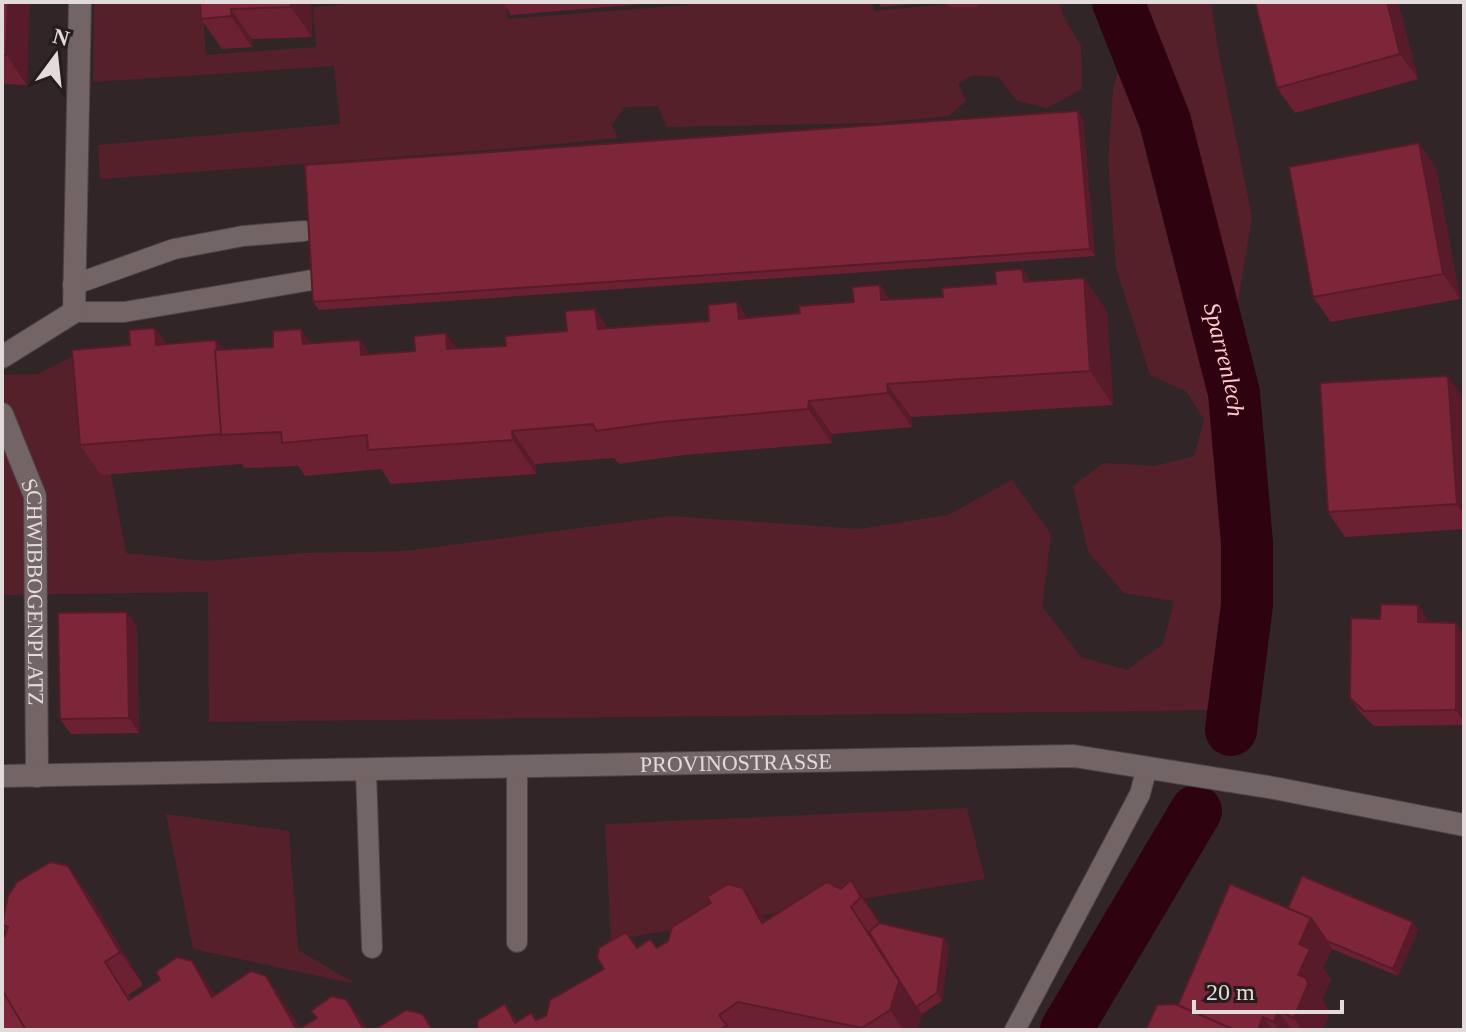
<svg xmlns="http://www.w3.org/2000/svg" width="1466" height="1032" font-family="'Times New Roman',serif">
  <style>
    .green { fill: #56202b }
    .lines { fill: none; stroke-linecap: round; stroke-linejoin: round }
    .canal { stroke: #2e020e; stroke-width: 52 }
    .service-casing { stroke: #4d4345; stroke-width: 22 }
    .minor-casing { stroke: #4d4345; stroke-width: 24 }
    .service { stroke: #736466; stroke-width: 20 }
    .minor { stroke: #736466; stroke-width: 22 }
    .wall { fill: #6c2132 }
    .shaded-wall { fill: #581b29 }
    .building { fill: #7d263a; stroke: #581b29; stroke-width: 2 }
    .labels { text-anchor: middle; stroke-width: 7; stroke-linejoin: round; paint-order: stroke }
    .street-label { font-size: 22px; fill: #e2dadb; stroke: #271c1d }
    .water-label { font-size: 24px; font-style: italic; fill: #ffcad0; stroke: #271c1d }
  </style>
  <rect width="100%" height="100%" fill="#312527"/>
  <path class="green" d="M94 2H202L206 55 316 47 313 7 370 2H506L508 19 687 5 688 2H872L874 11 972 2H1059L1065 19 1081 46 1082 89 1047 108 1017 101 998 77 973 75 958 84 966 101 949 116 877 123 667 127 658 106 624 107 612 125 618 138 526 147 100 179 98 145 340 124 334 66 93 82Z
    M1138 2H1211L1218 49 1252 217 1233 332 1243 634 1219 710 209 722 208 592 2 595V375L38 374 87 349 126 553 204 561 304 553 405 551 671 516 859 529 948 515 1012 480 1051 534 1042 606 1081 657 1127 670 1163 644 1174 601 1124 593 1088 552 1073 486 1103 463 1155 466 1194 456 1204 420 1187 392 1150 375 1116 268 1108 160 1113 89Z
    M967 808 985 879 611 940 605 824Z
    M166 814 289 831 298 950 356 984 193 949Z"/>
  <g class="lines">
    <g class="canal">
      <path id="s1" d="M1118 2 1165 121 1234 393 1247 543V605L1231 730"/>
      <path d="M1066 1030 1196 811"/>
    </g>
    <defs>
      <path id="service" d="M73 285 174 249 243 236 304 231
        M74 312H124L318 279
        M366 771 372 948
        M517 942V768
        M1015 1030 1140 794 1147 767"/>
      <g id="minor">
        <path d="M2 357 74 312 80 2"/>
        <path id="s2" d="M2 414 35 496 37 776"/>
        <path id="s3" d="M2 776 1074 756 1274 788 1464 825"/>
      </g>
    </defs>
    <use href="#service" class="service-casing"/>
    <use href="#minor" class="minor-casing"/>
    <use href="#service" class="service"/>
    <use href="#minor" class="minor"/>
  </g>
  <path class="wall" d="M2 2 27 85 2 84Z
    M200 2H311L312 37 252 39V47L222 49 201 19Z
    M503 2H665L511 15Z
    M878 2H934L881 7Z
    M945 2H979L978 7H949Z
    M1255 2H1398L1418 79 1295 113 1277 88Z
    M1083 119 1095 256 319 310 313 302Z
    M1436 168 1460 299 1331 322 1313 297Z
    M1022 269 1031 282 1084 278 1107 312 1113 405 911 417 912 427 832 434V443L684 455 619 464 614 458 535 464 536 474 391 484 381 469 305 476 298 466 244 468 242 464 101 475 80 445 130 345 155 328 166 344 216 340 223 350 273 347 360 340 370 355 506 346 609 328 800 313 854 302 880 285 890 300 943 297 996 284Z
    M1464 398V529L1345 537 1328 512Z
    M1418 605 1428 620V622L1456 623 1464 634V725L1374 726 1360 712 1350 698 1380 619Z
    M137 626 139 733 71 734 60 719Z
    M851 880 880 923 949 946 942 1001 922 1014 917 1030H477L505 1004 517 1022 536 1020 546 1016 604 969 626 932 637 948H657L766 921 841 889Z
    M91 899 143 985 128 995 131 999 215 995 289 1010 300 1028 347 1000 368 1030H2L6 932 2 926V923Z
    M1288 908 1413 922 1418 930 1398 976 1332 949 1323 968 1331 979 1322 1000 1328 1009 1329 1014 1323 1030H1146L1178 1005Z"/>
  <path class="shaded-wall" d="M8 2H30L27 85 6 55Z
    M291 2H311L312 37 291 7Z
    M1387 2H1398L1418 79 1400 54Z
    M231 9 252 39V47L231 16Z
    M1078 111 1083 119 1095 256 1090 249Z
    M1419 143 1436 168 1460 299 1443 274Z
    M1022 269 1046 302 1024 282Z
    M1084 278 1107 312 1113 405 1090 371Z
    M880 285 904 319 881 300Z
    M737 302 761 336 739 319Z
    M595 309 618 342 598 329Z
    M155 328 176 359 156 345Z
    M301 329 324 362 303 344Z
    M446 333 469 366 447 349Z
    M216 340 237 371 224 435Z
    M360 340 383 373 361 355Z
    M1448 376 1464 398V514L1457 504Z
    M887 384 911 417 912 427 888 393Z
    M809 401 832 434V443L808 409Z
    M512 431 535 464 536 474 513 440Z
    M1418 605 1428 620V637L1418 622Z
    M127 612 137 626 139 733 129 718Z
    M1456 623 1464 634V722L1456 710Z
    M68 866 91 899 143 985 120 952Z
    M851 880 874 913 884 931 861 897Z
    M743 888 766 921 762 923Z
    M851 907 874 940 922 1014 917 1030H904L890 1010Z
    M1311 918 1332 948 1323 968 1331 979 1322 1000 1328 1009 1329 1014 1323 1030H1302L1294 1018 1299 944Z
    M1413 922 1418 930 1398 976 1393 969Z
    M944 938 949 946 942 1001 937 993Z
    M192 961 215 994 235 1030 212 997Z
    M266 976 289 1010 301 1030H297Z
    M347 1000 368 1030H364Z
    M1278 1011 1292 1030H1279L1274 1022Z
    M1263 1017 1272 1030H1258Z"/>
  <path class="building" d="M2 2H8L6 55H2Z
    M200 2H291V7L231 9V16L201 19Z
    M1255 2H1387L1400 54 1277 88Z
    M1078 111 1090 249 313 302 305 165Z
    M1419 143 1443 274 1313 297 1289 167Z
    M1022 269 1024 282 1084 278 1090 371 887 384 888 393 809 401 808 409 661 422 596 431 593 424 512 431 513 440 368 450 367 435 282 443 281 432 221 435 215 350 273 347V331L301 329 303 344 360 340 361 355 415 351 414 336 446 333 447 349 506 346 505 336 567 331 565 311 595 309 598 329 709 321 708 305 737 302 739 319 800 313 799 306 854 302 852 287 880 285 881 300 943 297 942 288 996 284 995 271Z
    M155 328 156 345 216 340 217 350H215L221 434 80 445 72 350 130 345 129 330Z
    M1448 376 1457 504 1328 512 1320 383Z
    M1381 604 1418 605V622L1456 623V710L1364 711 1350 698 1351 618 1380 619Z
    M127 612 129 718 60 719 58 613Z
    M51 862 68 866 120 952 105 962 129 1000 160 980 156 972 177 957 192 961 212 997 251 971 266 976 297 1030 317 1018 311 1011 332 996 347 1000 364 1030H26L2 990V934L5 936 8 927 2 925V923L8 896 17 882Z
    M1302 876 1413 922 1393 969 1327 941 1311 918 1288 908Z
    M851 880 861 897 851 907 899 981 890 1010 862 1028 738 1002 719 1015 727 1026 719 1030H477L478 1020 505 1004 515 1023 531 1013 536 1020 546 1016 550 1000 604 969 597 957 599 948 626 932 637 948 650 939 657 948 668 941 672 927 711 903 707 897 728 884 743 888 762 923 827 882 841 889Z
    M1230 884 1311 918 1299 944 1310 949 1298 975 1306 978 1308 984 1294 1018 1278 1011 1274 1022 1263 1017 1258 1030H1235L1178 1005Z
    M879 923 944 938 937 993 916 1007 869 932Z
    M2 990 26 1030H2Z
    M1175 1004 1235 1030H1146L1157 1005Z
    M406 1010 423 1014 432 1030H374Z"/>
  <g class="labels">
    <g class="street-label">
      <text dy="8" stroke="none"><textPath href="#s2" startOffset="184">SCHWIBBOGENPLATZ</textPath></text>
      <text dy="8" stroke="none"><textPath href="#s3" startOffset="734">PROVINOSTRASSE</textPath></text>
    </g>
    <g class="water-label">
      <text dy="8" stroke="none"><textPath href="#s1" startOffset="374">Sparrenlech</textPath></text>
    </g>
  </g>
  <rect width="1466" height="1032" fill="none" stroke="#e2dadb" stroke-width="8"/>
  <g transform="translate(56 56) rotate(15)" stroke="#271c1d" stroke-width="6" paint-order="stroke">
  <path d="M0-6L14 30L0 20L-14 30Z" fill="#e2dadb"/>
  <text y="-12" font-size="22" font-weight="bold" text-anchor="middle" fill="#e2dadb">N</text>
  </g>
  <path d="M1194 1000v12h148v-12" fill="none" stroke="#e2dadb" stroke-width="4"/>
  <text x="1206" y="1000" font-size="24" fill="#e2dadb" stroke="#271c1d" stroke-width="6" paint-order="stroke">20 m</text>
</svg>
